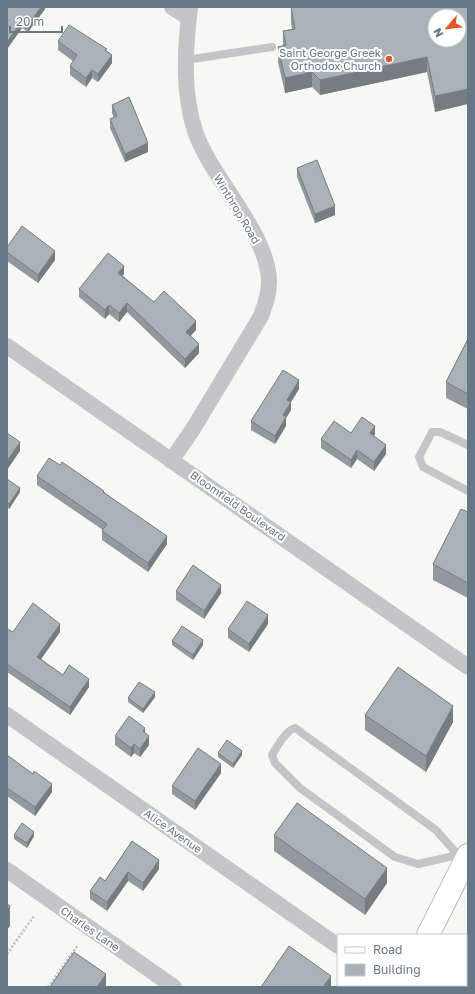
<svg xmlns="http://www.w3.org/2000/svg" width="475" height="994" font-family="'Golos Text',sans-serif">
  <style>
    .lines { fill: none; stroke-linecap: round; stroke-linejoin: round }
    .primary-casing { stroke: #b5babd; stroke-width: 24 }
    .path { stroke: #bcbec1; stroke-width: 2.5; stroke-dasharray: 2 2; stroke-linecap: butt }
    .lane { stroke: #c2c6c9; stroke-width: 8 }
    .street { stroke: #c2c6c9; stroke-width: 16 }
    .primary { stroke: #fff; stroke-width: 22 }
    .wall { fill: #91999d }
    .shaded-wall { fill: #767d80 }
    .building { fill: #a9b2b7; stroke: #767d80; fill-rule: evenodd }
    .poi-dot { fill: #e25629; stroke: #fff; stroke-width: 1.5 }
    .labels { text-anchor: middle; stroke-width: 4; stroke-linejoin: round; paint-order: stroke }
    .poi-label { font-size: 11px; fill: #667785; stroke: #fff; text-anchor: end }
    .street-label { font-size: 11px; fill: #667785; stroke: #fff }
  </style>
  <rect width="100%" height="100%" fill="#f7f7f4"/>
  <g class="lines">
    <defs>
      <path id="primary" d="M428 935 468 855
        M408 987 417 985"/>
    </defs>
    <use href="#primary" class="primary-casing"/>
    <path class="path" d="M7 954 34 916
      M48 987 78 945"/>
    <path class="lane" d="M186 60 272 47
      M468 445 440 432H432L419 457 423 467 468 491
      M458 855 418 864 395 857 300 788 275 763 272 755C277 747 285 731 295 728L436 830 458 855 464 858"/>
    <path class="street" d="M172 7 189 18
      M7 346 468 667
      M171 461 193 429 261 316C265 305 269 295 269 283 270 236 213 180 196 134 182 94 185 49 190 7
      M7 715 338 946
      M7 870 174 987"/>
    <use href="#primary" class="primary"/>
  </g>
  <path class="wall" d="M45 7V9L28 32 22 28 7 49V8Z
    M291 7H468L435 112 427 72 320 95 312 87 285 93 278 62V47L283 46V31L292 29 291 23Z
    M58 41 107 51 112 63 98 82 92 78 86 87 70 75V66L73 61 58 50Z
    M112 105 148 152 125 162 110 128V119L114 118 112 113Z
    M297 168 335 215 315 223 297 177Z
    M7 247 55 260 38 283 7 261Z
    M124 274 123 276 154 302 196 330 190 336 199 353 185 368 127 312 119 322 109 314 105 319 79 297V289Z
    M468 339V409L446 398V382Z
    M299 389 291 402V410L286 418V426L275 444 251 430V421Z
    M351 433 375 434 374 436 386 454 374 471 357 459 351 468 321 448V439Z
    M60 465 104 492 167 544 148 572 102 540V531L103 530 37 485V476Z
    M7 479 20 492 9 509 7 507Z
    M468 512V598L433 580V564Z
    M176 591 221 593 204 619 176 600Z
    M268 624 249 652 228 638V629Z
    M7 629 13 632H60L41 659 63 675 89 687 70 715 7 672Z
    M172 641 203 645 193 660 172 645Z
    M155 697 143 713 128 702V698Z
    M365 715 453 722 426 772 365 730Z
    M145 733 149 745 140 757 134 753 131 757 115 745V736Z
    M218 753 242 755 233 768 218 757Z
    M7 755 52 792 35 816 7 796Z
    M221 773 195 810 172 794V786Z
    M14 835 34 836 27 848 14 839Z
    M274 835 387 883 365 915 274 851Z
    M132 841 159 869 143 891 128 881 107 911 90 899V891L105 881Z"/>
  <path class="shaded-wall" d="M41 7H45V9L28 32V25Z
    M22 21V28L7 49V42Z
    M112 55V63L98 82V74Z
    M427 57V72L320 95V80Z
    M92 70V78L86 87V78Z
    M312 72V87L285 93V78Z
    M468 89V104L435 112V96Z
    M148 143V152L125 162V154Z
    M335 206V215L315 223V214Z
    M55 251V260L38 283V275Z
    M124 266V274L118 282V273Z
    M127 303V312L119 322V313Z
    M109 305V314L105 319V310Z
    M196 321V330L186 341V332Z
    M199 344V353L185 368V359Z
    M299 380V389L291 402V410L286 418V426L275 444V436L283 415 287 400Z
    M375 426V434L370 442V433Z
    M20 442V451L7 470V461Z
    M386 445V454L374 471V462Z
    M357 450V459L351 468V460Z
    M20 488V492L9 509V504Z
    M167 536V544L148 572V563Z
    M221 585V593L204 619V611Z
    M268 615V624L249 652V644Z
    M60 624V632L37 665V657Z
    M203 640V645L193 660V655Z
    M89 679V687L70 715V707Z
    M155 692V697L143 713V709Z
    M453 706V722L426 772V756Z
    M145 728V736L143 731Z
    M149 736V745L140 757V749Z
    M134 744V753L131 757V748Z
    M242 751V755L233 768V764Z
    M221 764V773L195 810V801Z
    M52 784V792L35 816V807Z
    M34 832V836L27 848V843Z
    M159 860V869L143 891V883Z
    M387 868V883L365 915V899Z
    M128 872V881L107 911V902Z
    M10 906V926L7 930V910Z
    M106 974V987H97Z
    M331 976V987H323Z"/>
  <path class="building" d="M8 7H41L28 25 22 21 7 42V8Z
    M291 7H468V89L435 96 427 57 320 80 312 72 285 78 278 47 286 45 283 31 295 29ZM435 16H459V40H435Z
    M69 25 107 49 105 50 112 55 98 74 92 70 86 78 70 66 77 55 58 41Z
    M129 97 148 143 125 154 110 119 117 116 112 105Z
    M317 160 335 206 315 214 297 168Z
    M22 226 55 251 38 275 7 252V247Z
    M108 253 124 266 118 273 154 302 164 291 196 321 186 332 199 344 185 359 127 303 119 313 109 305 105 310 79 289Z
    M468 339V394L446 382Z
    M283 370 299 380 287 400 291 402 283 415 286 417 275 436 251 421Z
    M362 417 375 426 370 433 386 445 374 462 357 450 351 460 321 439 334 421 351 433Z
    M7 433 20 442 7 461Z
    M49 458 60 465 62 462 104 491 103 492 167 536 148 563 102 531 107 524 37 476Z
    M7 479 20 488 9 504 7 503Z
    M461 509 468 512V583L433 564Z
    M193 565 221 585 204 611 176 591Z
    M247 601 268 615 249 644 228 629Z
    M33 603 60 624 37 657 63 675 69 665 89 679 70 707 7 664V629L13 632Z
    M182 626 203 640 193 655 172 641Z
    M398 667 453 706 426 756 365 715Z
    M139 682 155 692 143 709 128 698Z
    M129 716 145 728 143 731 149 736 140 749 134 744 131 748 115 736Z
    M227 740 242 751 233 764 218 753Z
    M198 748 221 764 195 801 172 786Z
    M7 755 33 774 34 771 52 784 35 807 7 788Z
    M297 803 387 868 365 899 274 835Z
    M22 823 34 832 27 843 14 835Z
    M132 841 159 860 143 883 128 872 107 902 90 891 100 877 105 881Z
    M7 904 10 906 7 910Z
    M289 946 331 976 323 987H261Z
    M74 952 106 974 97 987H50Z"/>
  <circle class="poi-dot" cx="389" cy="59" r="4"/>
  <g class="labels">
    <g class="poi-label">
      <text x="381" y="57">Saint George Greek<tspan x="381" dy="13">Orthodox Church</tspan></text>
    </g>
    <g class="street-label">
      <text transform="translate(237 209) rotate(59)" y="4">Winthrop Road</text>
      <text transform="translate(238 506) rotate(35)" y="4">Bloomfield Boulevard</text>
      <text transform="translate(173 831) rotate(35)" y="4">Alice Avenue</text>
      <text transform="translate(90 929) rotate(35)" y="4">Charles Lane</text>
    </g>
  </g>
  <rect width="475" height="994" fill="none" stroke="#667785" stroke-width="16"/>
  <rect x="337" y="934" width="130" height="52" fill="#ffffff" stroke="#c2c9ce"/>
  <rect x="345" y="947" width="20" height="6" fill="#ffffff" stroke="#c2c9ce"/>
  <text x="373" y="954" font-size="12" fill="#667785">Road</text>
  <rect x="345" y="964" width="20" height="12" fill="#a9b2b7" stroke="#c2c9ce"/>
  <text x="373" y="974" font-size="12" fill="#667785">Building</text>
  <g transform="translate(447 28) rotate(242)"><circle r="19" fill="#ffffff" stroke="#c2c9ce"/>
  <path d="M0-3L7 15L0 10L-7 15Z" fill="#e25629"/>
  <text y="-6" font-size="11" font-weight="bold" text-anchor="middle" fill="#667785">N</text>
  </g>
  <path d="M10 26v6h52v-6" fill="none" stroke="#667785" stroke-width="2"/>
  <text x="16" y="26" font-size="12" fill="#667785" stroke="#ffffff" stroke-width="3" paint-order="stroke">20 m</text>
</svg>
